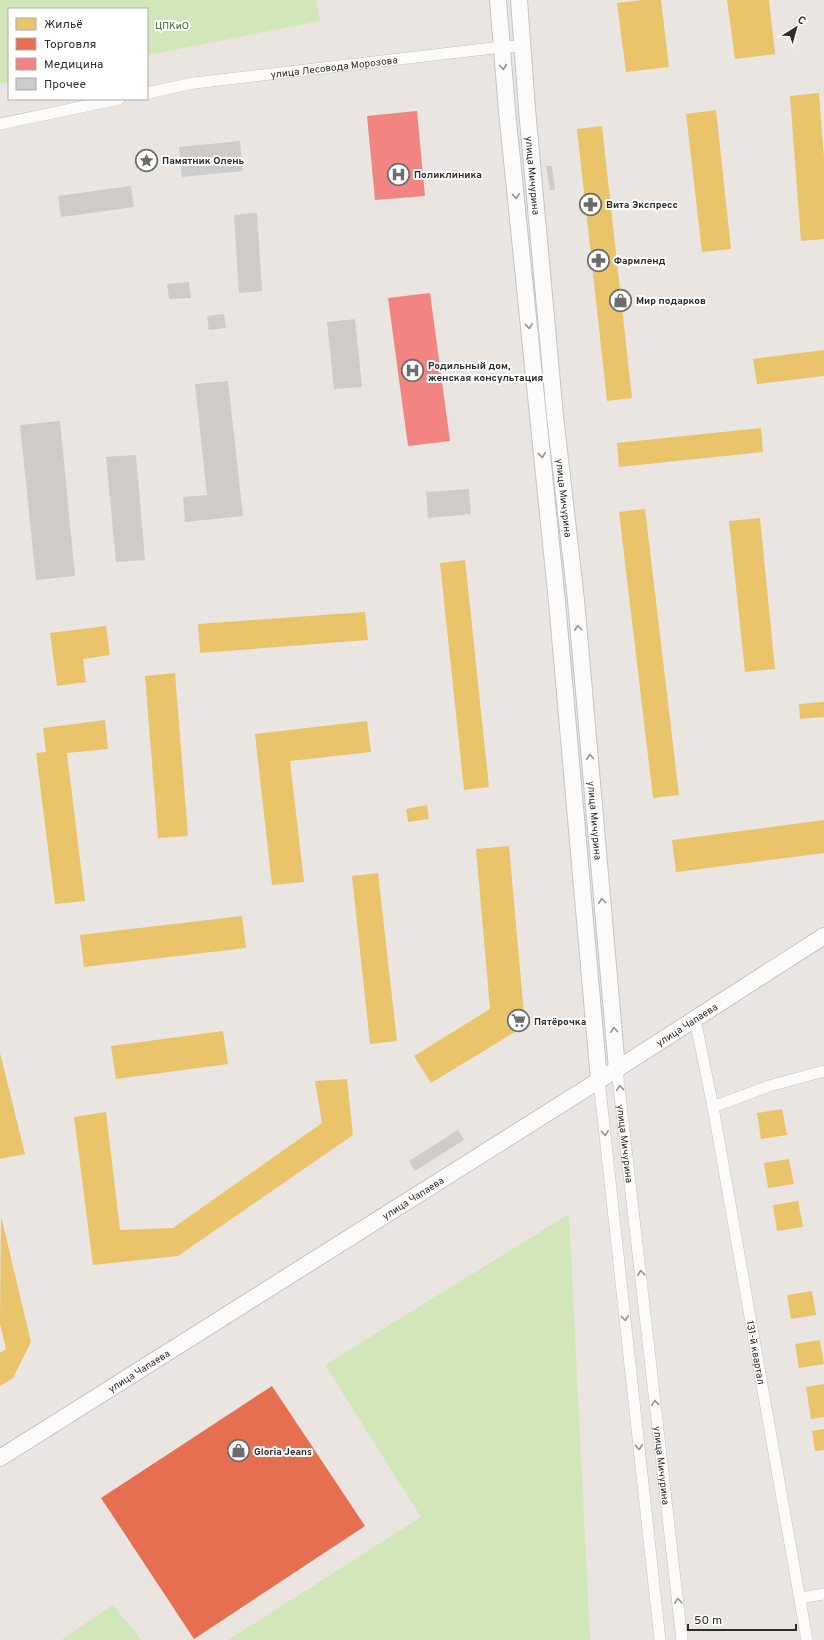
<svg xmlns="http://www.w3.org/2000/svg" width="824" height="1640" font-family="Overpass,sans-serif">
  <style>
    .green { fill: #d1e6b9 }
    .homes { fill: #e9c46a }
    .shops { fill: #e76f51 }
    .health { fill: #f28482 }
    .building { fill: #cfcbc8 }
    .lines { fill: none; stroke-linecap: round; stroke-linejoin: round }
    .street-casing { stroke: #c4c3c3; stroke-width: 12 }
    .secondary-casing { stroke: #c4c3c3; stroke-width: 18 }
    .street { stroke: #fcfbfa; stroke-width: 11 }
    .secondary { stroke: #fcfbfa; stroke-width: 16 }
    .oneway { stroke: #949493 }
    .labels { text-anchor: middle; stroke-width: 4; stroke-linejoin: round; paint-order: stroke }
    .park-label { font-size: 10px; fill: #336c18; stroke: #fff }
    .street-label { font-size: 10px; fill: #2c2c2c; stroke: #fff }
    .poi-label { font-size: 10px; font-weight: bold; fill: #2c2c2c; stroke: #fff; text-anchor: start }
  </style>
  <rect width="100%" height="100%" fill="#eae5e1"/>
  <path class="green" d="M0 0H316L320 21 147 55V9H9V82L0 84Z
    M569 1214 590 1640H228L421 1517 325 1365Z
    M113 1605 141 1640H61Z"/>
  <path class="homes" d="M644 0H661L669 67 626 72 617 3Z
    M727 0H769L775 54 735 59Z
    M819 93 824 158V239L801 241 790 96Z
    M716 110 731 249 702 252 686 114Z
    M602 126 632 398 607 401 577 129Z
    M824 350V376L757 384 753 359Z
    M761 428 763 452 619 467 617 443Z
    M645 509 679 795 653 798 619 512Z
    M760 518 775 669 745 672 729 521Z
    M465 560 489 787 464 790 440 563Z
    M365 612 368 640 200 653 198 624Z
    M106 626 110 655 83 659 86 682 57 686 50 633Z
    M175 673 188 836 158 838 145 676Z
    M824 702V717L800 719 799 704Z
    M105 720 108 749 67 753 85 901 55 904 36 753 46 752 43 728Z
    M367 721 371 752 290 761 304 882 272 885 255 734Z
    M427 805 429 819 408 822 406 809Z
    M824 820V853L676 872 672 840Z
    M509 846 525 1026 431 1083 414 1056 490 1009 476 849Z
    M378 873 397 1041 370 1044 352 876Z
    M242 916 246 948 84 967 80 935Z
    M223 1031 228 1064 116 1079 111 1046Z
    M0 1053 25 1154 0 1159Z
    M347 1079 353 1135 178 1256 93 1265 74 1117 106 1112 120 1230 173 1228 322 1123 315 1081Z
    M782 1109 787 1135 761 1139 757 1113Z
    M789 1159 794 1184 768 1188 764 1163Z
    M798 1201 803 1227 777 1231 773 1205Z
    M1 1216 31 1342 13 1378 0 1386V1353L6 1349 0 1324Z
    M812 1291 816 1315 791 1319 787 1295Z
    M820 1340 824 1364 799 1368 795 1344Z
    M824 1384V1417L811 1419 806 1387Z
    M824 1429V1450L815 1451 812 1431Z"/>
  <path class="shops" d="M272 1386 365 1526 194 1639 101 1498Z"/>
  <path class="health" d="M417 111 425 196 375 200 367 116Z
    M430 293 450 441 408 446 388 298Z"/>
  <path class="building" d="M240 141 243 171 182 177 179 147Z
    M546 166H552L555 190H550Z
    M131 186 134 207 61 217 58 196Z
    M257 213 262 291 239 293 234 215Z
    M189 282 191 298 169 299 167 284Z
    M224 314 226 328 209 330 207 316Z
    M355 319 362 387 334 389 327 322Z
    M228 381 243 516 185 522 183 497 207 495 195 384Z
    M60 421 75 576 36 580 20 425Z
    M136 455 145 560 116 562 106 457Z
    M469 489 471 514 428 518 426 492Z
    M458 1130 464 1140 415 1171 409 1161Z"/>
  <g class="lines">
    <defs>
      <g id="street">
        <path id="s1" d="M147 93 194 83 502 47 522 46"/>
        <path d="M0 124 119 99"/>
        <path id="s2" d="M695 1019 713 1107 807 1640"/>
        <path id="s3" d="M617 1069 682 1640"/>
        <path d="M599 1080 660 1640"/>
        <path d="M713 1107 769 1086 824 1071"/>
        <path d="M800 1598 824 1594"/>
      </g>
      <g id="secondary">
        <path d="M498 0 507 111 557 602 599 1080"/>
        <path id="s4" d="M519 0 527 109 555 416 576 600 617 1069"/>
        <path id="s5" d="M0 1458 617 1069 824 936"/>
      </g>
    </defs>
    <use href="#street" class="street-casing"/>
    <use href="#secondary" class="secondary-casing"/>
    <use href="#street" class="street"/>
    <use href="#secondary" class="secondary"/>
  </g>
  <defs><path id="oneway-chevron" d="M-2-3.5L2.5 0L-2 3.5" fill="none" stroke-width="1.6" stroke-linecap="round" stroke-linejoin="round"/></defs>
  <g class="oneway">
    <use href="#oneway-chevron" transform="translate(503 67) rotate(85)"/>
    <use href="#oneway-chevron" transform="translate(516 196) rotate(84)"/>
    <use href="#oneway-chevron" transform="translate(529 326) rotate(84)"/>
    <use href="#oneway-chevron" transform="translate(542 455) rotate(84)"/>
    <use href="#oneway-chevron" transform="translate(578 628) rotate(-95)"/>
    <use href="#oneway-chevron" transform="translate(590 757) rotate(-95)"/>
    <use href="#oneway-chevron" transform="translate(602 901) rotate(-95)"/>
    <use href="#oneway-chevron" transform="translate(614 1030) rotate(-95)"/>
    <use href="#oneway-chevron" transform="translate(620 1088) rotate(-96)"/>
    <use href="#oneway-chevron" transform="translate(605 1133) rotate(84)"/>
    <use href="#oneway-chevron" transform="translate(641 1273) rotate(-96)"/>
    <use href="#oneway-chevron" transform="translate(625 1318) rotate(84)"/>
    <use href="#oneway-chevron" transform="translate(655 1403) rotate(-96)"/>
    <use href="#oneway-chevron" transform="translate(639 1447) rotate(84)"/>
    <use href="#oneway-chevron" transform="translate(678 1601) rotate(-96)"/>
  </g>
  <defs>
    <symbol id="sight-ring" viewBox="-11 -11 22 22"><circle r="9.5" fill="#fff" stroke="#6e6d6b" stroke-width="1.5"/><path d="M0-6L1.8-2.2L6-1.7L2.9 1.2L3.7 5.4L0 3.3L-3.7 5.4L-2.9 1.2L-6-1.7L-1.8-2.2Z" fill="#6e6d6b"/></symbol>
    <symbol id="hospital-ring" viewBox="-11 -11 22 22"><circle r="9.5" fill="#fff" stroke="#6e6d6b" stroke-width="1.5"/><path d="M-5-5h3v3.5h4V-5h3V5h-3V1.5h-4V5h-3Z" fill="#6e6d6b"/></symbol>
    <symbol id="pharmacy-ring" viewBox="-11 -11 22 22"><circle r="9.5" fill="#fff" stroke="#6e6d6b" stroke-width="1.5"/><path d="M-2-6h4v4h4v4h-4v4h-4v-4h-4v-4h4Z" fill="#6e6d6b"/></symbol>
    <symbol id="shop-ring" viewBox="-11 -11 22 22"><circle r="9.5" fill="#fff" stroke="#6e6d6b" stroke-width="1.5"/><path d="M-5-2.5h2.3a2.7 3.5 0 0 1 5.4 0H5L5.5 6h-11ZM-1.5-2.5h3a1.5 2.3 0 0 0-3 0Z" fill="#6e6d6b"/></symbol>
    <symbol id="supermarket-ring" viewBox="-11 -11 22 22"><circle r="9.5" fill="#fff" stroke="#6e6d6b" stroke-width="1.5"/><path d="M-6-5.5h2.5l.6 2H6L4.5 2H-2.5L-4.4-4H-6ZM-1.5 3.2a1.3 1.3 0 1 0 .1 0ZM3 3.2a1.3 1.3 0 1 0 .1 0Z" fill="#6e6d6b"/></symbol>
  </defs>
  <g fill-rule="evenodd">
    <use href="#sight-ring" x="134" y="148" width="25" height="25"/>
    <use href="#hospital-ring" x="386" y="162" width="25" height="25"/>
    <use href="#pharmacy-ring" x="578" y="192" width="25" height="25"/>
    <use href="#pharmacy-ring" x="586" y="248" width="25" height="25"/>
    <use href="#shop-ring" x="608" y="288" width="25" height="25"/>
    <use href="#hospital-ring" x="400" y="358" width="25" height="25"/>
    <use href="#supermarket-ring" x="506" y="1008" width="25" height="25"/>
    <use href="#shop-ring" x="226" y="1438" width="25" height="25"/>
  </g>
  <g class="labels">
    <g class="park-label">
      <text x="172" y="29">ЦПКиО</text>
    </g>
    <g class="street-label">
      <text dy="4" stroke="none"><textPath href="#s1" startOffset="189">улица Лесовода Морозова</textPath></text>
      <text dy="4" stroke="none"><textPath href="#s4" startOffset="176">улица Мичурина</textPath></text>
      <text dy="4" stroke="none"><textPath href="#s4" startOffset="500">улица Мичурина</textPath></text>
      <text dy="4" stroke="none"><textPath href="#s4" startOffset="824">улица Мичурина</textPath></text>
      <text dy="4" stroke="none"><textPath href="#s5" startOffset="812">улица Чапаева</textPath></text>
      <text dy="4" stroke="none"><textPath href="#s3" startOffset="75">улица Мичурина</textPath></text>
      <text dy="4" stroke="none"><textPath href="#s5" startOffset="488">улица Чапаева</textPath></text>
      <text dy="4" stroke="none"><textPath href="#s2" startOffset="339">131-й квартал</textPath></text>
      <text dy="4" stroke="none"><textPath href="#s5" startOffset="164">улица Чапаева</textPath></text>
      <text dy="4" stroke="none"><textPath href="#s3" startOffset="399">улица Мичурина</textPath></text>
    </g>
    <g class="poi-label">
      <text x="162" y="164">Памятник Олень</text>
      <text x="414" y="178">Поликлиника</text>
      <text x="606" y="208">Вита Экспресс</text>
      <text x="614" y="264">Фармленд</text>
      <text x="636" y="304">Мир подарков</text>
      <text x="428" y="369">Родильный дом,<tspan x="428" dy="12">женская консультация</tspan></text>
      <text x="534" y="1025">Пятёрочка</text>
      <text x="254" y="1455">Gloria Jeans</text>
    </g>
  </g>
  <rect x="8" y="8" width="140" height="92" fill="#ffffff" stroke="#ababab"/>
  <rect x="16" y="18" width="20" height="12" fill="#e9c46a" stroke="#ababab"/>
  <text x="44" y="28" font-size="12" fill="#2c2c2c">Жильё</text>
  <rect x="16" y="38" width="20" height="12" fill="#e76f51" stroke="#ababab"/>
  <text x="44" y="48" font-size="12" fill="#2c2c2c">Торговля</text>
  <rect x="16" y="58" width="20" height="12" fill="#f28482" stroke="#ababab"/>
  <text x="44" y="68" font-size="12" fill="#2c2c2c">Медицина</text>
  <rect x="16" y="78" width="20" height="12" fill="#cfcbc8" stroke="#ababab"/>
  <text x="44" y="88" font-size="12" fill="#2c2c2c">Прочее</text>
  <g transform="translate(796 28) rotate(37)" stroke="#ffffff" stroke-width="3" paint-order="stroke">
  <path d="M0-3L7 15L0 10L-7 15Z" fill="#2c2c2c"/>
  <text y="-6" font-size="11" font-weight="bold" text-anchor="middle" fill="#2c2c2c">С</text>
  </g>
  <path d="M688 1624v6h108v-6" fill="none" stroke="#2c2c2c" stroke-width="2"/>
  <text x="694" y="1624" font-size="12" fill="#2c2c2c" stroke="#ffffff" stroke-width="3" paint-order="stroke">50 m</text>
</svg>
